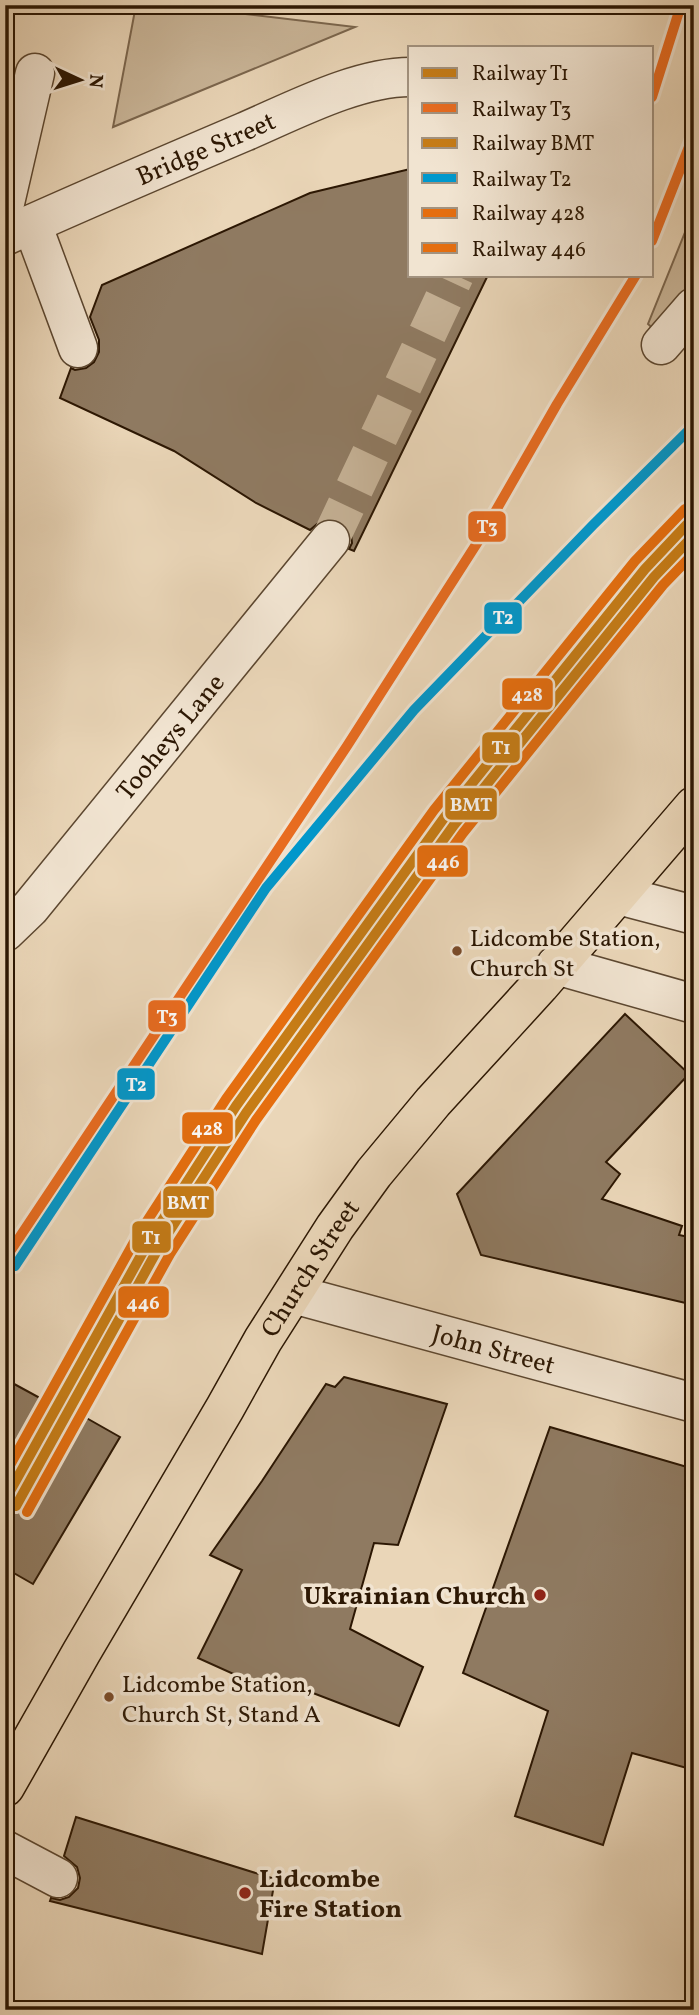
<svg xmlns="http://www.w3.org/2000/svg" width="699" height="2015" font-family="Vollkorn,serif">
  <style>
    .green { fill: #cab699; stroke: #7b664e; stroke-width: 2 }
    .building { fill: #8f7a61; stroke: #2c1703; stroke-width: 2 }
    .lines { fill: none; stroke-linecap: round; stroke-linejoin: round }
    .minor-tunnel { stroke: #c4b094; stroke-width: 38; stroke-dasharray: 38 19; stroke-linecap: butt }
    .minor-casing { stroke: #5c4730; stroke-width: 41 }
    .major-casing { stroke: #2c1703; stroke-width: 41 }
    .minor { stroke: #f1e4d1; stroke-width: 38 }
    .major { stroke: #ead6b8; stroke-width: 38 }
    .rail-1-casing { stroke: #f1e4d1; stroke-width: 16 }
    .rail-2-casing { stroke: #f1e4d1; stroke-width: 16 }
    .rail-3-casing { stroke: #f1e4d1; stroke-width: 16 }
    .rail-4-casing { stroke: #f1e4d1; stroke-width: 16 }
    .rail-5-casing { stroke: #f1e4d1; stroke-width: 16 }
    .rail-6-casing { stroke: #f1e4d1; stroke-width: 16 }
    .rail-1 { stroke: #c67c16; stroke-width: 10 }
    .rail-2 { stroke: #e96c20; stroke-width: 10 }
    .rail-3 { stroke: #c67c16; stroke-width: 10 }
    .rail-4 { stroke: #0098cd; stroke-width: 10 }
    .rail-5 { stroke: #e56e0f; stroke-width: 10 }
    .rail-6 { stroke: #e56e0f; stroke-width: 10 }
    .bus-dot { fill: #7a4b2a; stroke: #f1e4d1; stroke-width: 2.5 }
    .poi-dot { fill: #8f2418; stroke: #f1e4d1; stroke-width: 2.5 }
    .labels { text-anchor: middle; stroke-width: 7; stroke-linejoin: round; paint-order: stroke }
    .bus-label { font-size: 24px; fill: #2c1703; stroke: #f1e4d1; text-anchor: start }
    .street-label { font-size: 26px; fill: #2c1703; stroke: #f1e4d1 }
    .poi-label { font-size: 26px; font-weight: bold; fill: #2c1703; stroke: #f1e4d1; text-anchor: end }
    .line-badge { stroke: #f1e4d1; stroke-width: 2.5 }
    .badge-label { font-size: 19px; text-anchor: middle; font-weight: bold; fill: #fff }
  </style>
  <rect width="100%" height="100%" fill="#ead6b8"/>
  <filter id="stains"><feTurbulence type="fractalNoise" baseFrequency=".00286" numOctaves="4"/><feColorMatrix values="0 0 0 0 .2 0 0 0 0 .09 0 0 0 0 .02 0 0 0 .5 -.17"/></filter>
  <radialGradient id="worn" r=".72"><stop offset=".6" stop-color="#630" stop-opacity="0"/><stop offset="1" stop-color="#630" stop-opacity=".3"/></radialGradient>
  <path class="green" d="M136 5H169L355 27 113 127Z
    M694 210V289L658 333 648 324Z"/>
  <path class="building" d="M410 169V275H488L354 551 349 549 352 543 351 533 343 523 334 519H323L310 530 256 503 174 451 60 398 71 368 75 370 86 368 94 362 99 352V340L90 317 102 285 310 193Z
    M625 1014 689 1074 606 1162 620 1174 602 1199 682 1226 679 1235 694 1238V1305L481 1255 457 1194Z
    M344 1377 447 1404 398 1545 374 1543 350 1629 423 1667 399 1726 279 1680 271 1691 198 1658 242 1570 210 1555 262 1481 326 1384 335 1387Z
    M5 1379 71 1415 74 1411 120 1437 33 1584 5 1568Z
    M550 1427 694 1469V1770L632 1753 603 1845 515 1816 548 1711 463 1673Z
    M76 1817 275 1879 262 1954 50 1901 51 1898 60 1900 69 1897 78 1888 80 1878 77 1867 64 1856Z"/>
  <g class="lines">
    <path class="minor-tunnel" d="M330 540 455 275"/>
    <defs>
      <g id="minor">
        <path d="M5 203 35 73"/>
        <path d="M32 224 78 348"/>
        <path id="s1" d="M5 236C84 200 164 166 244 132 293 111 357 77 410 77"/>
        <path d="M661 345 694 307"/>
        <path d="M618 895 694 915"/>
        <path id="s2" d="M5 932 30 908 330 540"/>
        <path d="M556 965 694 1004"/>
        <path id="s3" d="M293 1294 694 1403"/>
        <path d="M5 1850 58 1878"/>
      </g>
      <g id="major">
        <path id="s4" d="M5 1787 81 1653 225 1408 263 1340 335 1227 374 1173 433 1102 540 985 694 806"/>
      </g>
    </defs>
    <use href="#minor" class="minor-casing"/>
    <use href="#major" class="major-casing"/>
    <use href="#minor" class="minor"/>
    <use href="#major" class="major"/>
    <defs>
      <path id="rail-1" d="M5 1500 149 1241 236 1106 444 818 645 569 694 517"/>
      <path id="rail-2" d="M652 97 681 5
        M652 241 694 134
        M5 1259 347 746 479 540 557 404 636 275"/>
      <path id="rail-3" d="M16 1506 159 1247 246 1113 454 825 654 577 694 535"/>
      <path id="rail-4" d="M15 1266 266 888 414 710 593 525 694 425"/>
      <path id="rail-5" d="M5 1474 138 1235 226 1099 434 810 635 561 685 509"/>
      <path id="rail-6" d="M27 1512 170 1254 256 1120 463 833 663 585 694 553"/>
    </defs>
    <use href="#rail-1" class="rail-1-casing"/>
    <use href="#rail-2" class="rail-2-casing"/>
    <use href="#rail-3" class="rail-3-casing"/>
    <use href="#rail-4" class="rail-4-casing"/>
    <use href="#rail-5" class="rail-5-casing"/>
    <use href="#rail-6" class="rail-6-casing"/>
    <use href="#rail-1" class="rail-1"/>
    <use href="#rail-2" class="rail-2"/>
    <use href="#rail-3" class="rail-3"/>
    <use href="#rail-4" class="rail-4"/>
    <use href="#rail-5" class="rail-5"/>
    <use href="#rail-6" class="rail-6"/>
  </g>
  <g class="bus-dot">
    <circle cx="457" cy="951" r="6"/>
    <circle cx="109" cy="1697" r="6"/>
  </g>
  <g class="poi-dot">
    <circle cx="540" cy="1595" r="7"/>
    <circle cx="245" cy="1893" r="7"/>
  </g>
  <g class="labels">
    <g class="bus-label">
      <text x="470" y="946">Lidcombe Station,<tspan x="470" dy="30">Church St</tspan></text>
      <text x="122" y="1692">Lidcombe Station,<tspan x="122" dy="30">Church St, Stand A</tspan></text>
    </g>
    <g class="street-label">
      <text dy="9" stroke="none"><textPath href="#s1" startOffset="219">Bridge Street</textPath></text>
      <text dy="9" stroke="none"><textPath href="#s2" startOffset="256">Tooheys Lane</textPath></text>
      <text dy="9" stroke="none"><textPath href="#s4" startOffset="602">Church Street</textPath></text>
      <text dy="9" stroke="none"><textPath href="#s3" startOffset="208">John Street</textPath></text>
    </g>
    <g class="poi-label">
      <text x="526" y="1604">Ukrainian Church</text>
      <text x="259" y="1887" text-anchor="start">Lidcombe<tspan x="259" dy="30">Fire Station</tspan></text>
    </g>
  </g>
  <g class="line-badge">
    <rect x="467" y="510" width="40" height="33" rx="7" fill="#e96c20"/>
    <rect x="483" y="601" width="40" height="34" rx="7" fill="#0098cd"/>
    <rect x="501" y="677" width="53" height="34" rx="7" fill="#e56e0f"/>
    <rect x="481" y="731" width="40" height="33" rx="7" fill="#c67c16"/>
    <rect x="444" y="787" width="54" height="34" rx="7" fill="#c67c16"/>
    <rect x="416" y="844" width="53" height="34" rx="7" fill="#e56e0f"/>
    <rect x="147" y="999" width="40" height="34" rx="7" fill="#e96c20"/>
    <rect x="116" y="1067" width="40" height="34" rx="7" fill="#0098cd"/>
    <rect x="181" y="1111" width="53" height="34" rx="7" fill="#e56e0f"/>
    <rect x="162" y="1185" width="53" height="34" rx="7" fill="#c67c16"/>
    <rect x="131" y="1220" width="41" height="34" rx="7" fill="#c67c16"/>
    <rect x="117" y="1285" width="53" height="34" rx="7" fill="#e56e0f"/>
  </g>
  <g class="badge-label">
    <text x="487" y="533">T3</text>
    <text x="503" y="624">T2</text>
    <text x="527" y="701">428</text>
    <text x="501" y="754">T1</text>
    <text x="471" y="811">BMT</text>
    <text x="443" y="868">446</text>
    <text x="167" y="1023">T3</text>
    <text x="136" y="1091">T2</text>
    <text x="207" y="1135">428</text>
    <text x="188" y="1209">BMT</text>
    <text x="151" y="1244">T1</text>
    <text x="143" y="1309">446</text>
  </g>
  <rect width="699" height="2015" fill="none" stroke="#ead6b8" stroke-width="28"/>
  <rect x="7" y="7" width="685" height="2001" fill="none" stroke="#2c1703" stroke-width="3.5"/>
  <rect x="14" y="14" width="671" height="1987" fill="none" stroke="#2c1703" stroke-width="2"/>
  <rect x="408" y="46" width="245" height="231" fill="#f1e4d1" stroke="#a2927f" stroke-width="2"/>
  <rect x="422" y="68" width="35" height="10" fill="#c67c16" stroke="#a2927f" stroke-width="2"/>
  <text x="472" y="80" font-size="21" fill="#2c1703">Railway T1</text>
  <rect x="422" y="103" width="35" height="10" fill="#e96c20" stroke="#a2927f" stroke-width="2"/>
  <text x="472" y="116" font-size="21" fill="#2c1703">Railway T3</text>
  <rect x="422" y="138" width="35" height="10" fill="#c67c16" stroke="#a2927f" stroke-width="2"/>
  <text x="472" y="150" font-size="21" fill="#2c1703">Railway BMT</text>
  <rect x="422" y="173" width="35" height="10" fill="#0098cd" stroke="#a2927f" stroke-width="2"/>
  <text x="472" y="186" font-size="21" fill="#2c1703">Railway T2</text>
  <rect x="422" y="208" width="35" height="10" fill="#e56e0f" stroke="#a2927f" stroke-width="2"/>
  <text x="472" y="220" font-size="21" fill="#2c1703">Railway 428</text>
  <rect x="422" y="243" width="35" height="10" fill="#e56e0f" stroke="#a2927f" stroke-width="2"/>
  <text x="472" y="256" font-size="21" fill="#2c1703">Railway 446</text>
  <g transform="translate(80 80) rotate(94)" stroke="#f1e4d1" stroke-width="5" paint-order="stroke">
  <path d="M0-5L12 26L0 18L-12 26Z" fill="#2c1703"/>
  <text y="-10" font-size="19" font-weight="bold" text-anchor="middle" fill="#2c1703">N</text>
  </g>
  <rect width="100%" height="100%" filter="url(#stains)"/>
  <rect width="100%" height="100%" fill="url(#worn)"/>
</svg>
